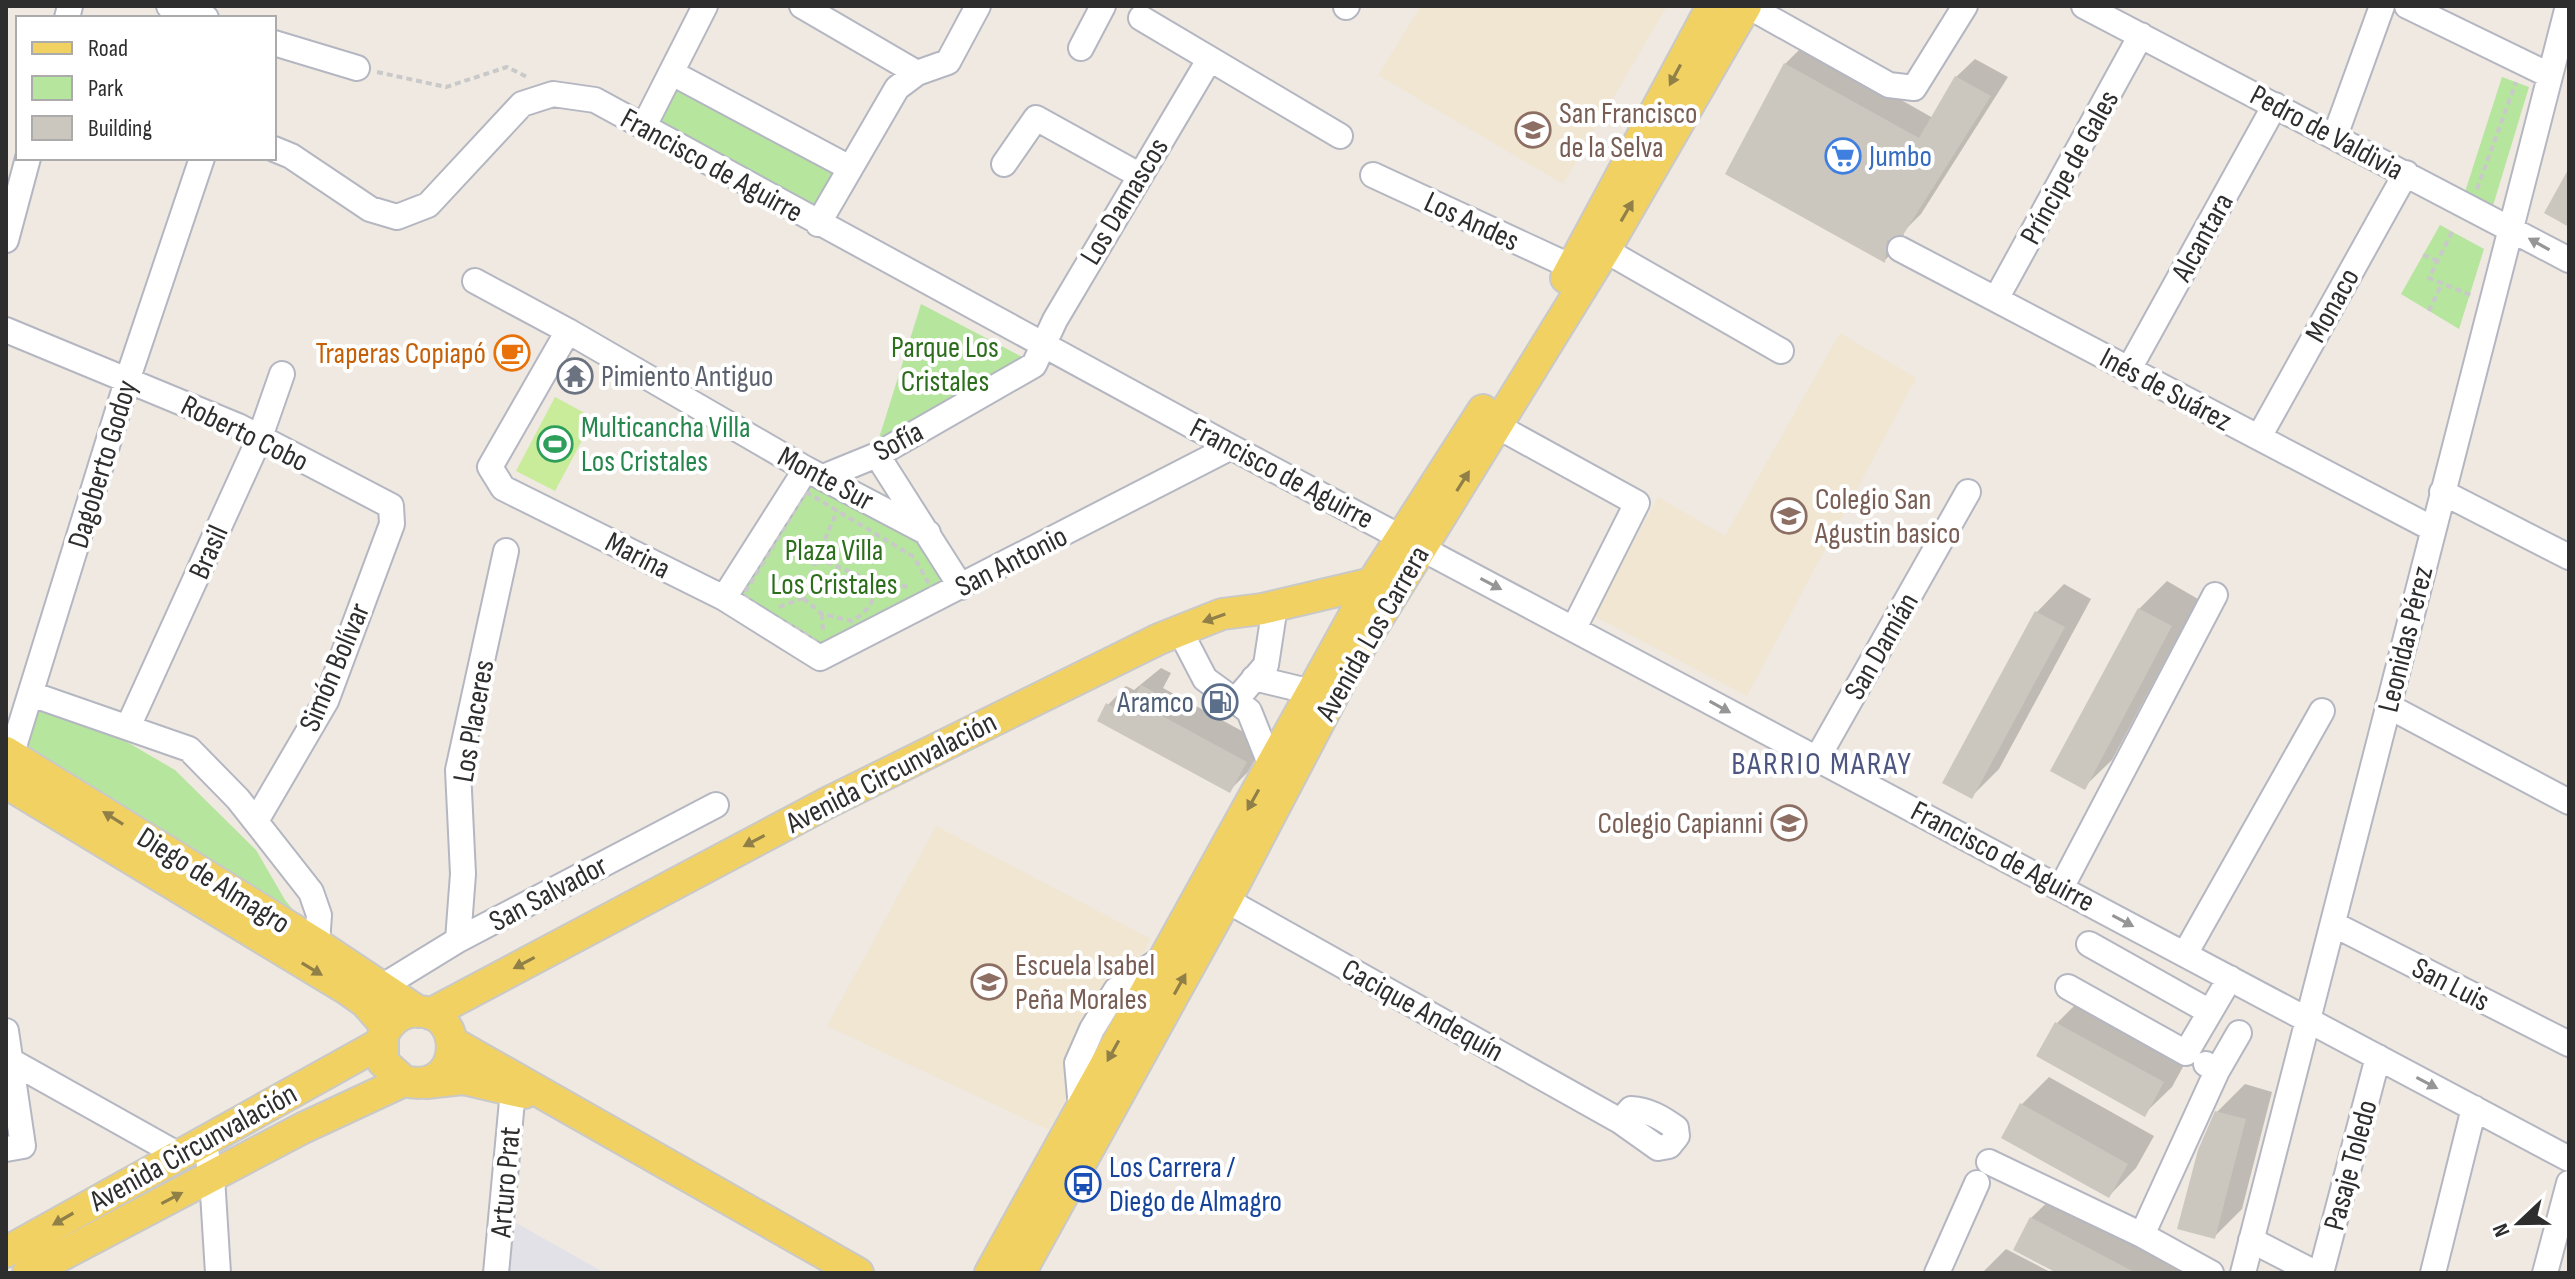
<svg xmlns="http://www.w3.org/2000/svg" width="2575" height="1279" font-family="'Sofia Sans Condensed',sans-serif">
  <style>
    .industrial { fill: #e3e1e8 }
    .education { fill: #f0e6d1 }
    .green { fill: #b6e59e }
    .pitch { fill: #c9ec9a }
    .shadow { fill: #0003 }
    .building { fill: #cbc7bf }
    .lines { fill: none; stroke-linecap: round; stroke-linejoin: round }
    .minor-casing { stroke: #b4b7c1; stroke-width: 28 }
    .major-casing { stroke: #c9c9c9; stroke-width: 34 }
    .path { stroke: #c9c9c9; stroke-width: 4; stroke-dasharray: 6 4; stroke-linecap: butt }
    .minor { stroke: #fff; stroke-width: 24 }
    .major { stroke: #f2d163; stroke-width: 30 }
    .oneway { fill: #908048 }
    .oneway2 { fill: #969696 }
    .labels { text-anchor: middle; stroke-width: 8; stroke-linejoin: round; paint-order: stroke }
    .education-label { font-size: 30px; fill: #785e54; stroke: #fff; text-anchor: start }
    .street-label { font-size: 30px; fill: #2e2e2e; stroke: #fff }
    .shop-label { font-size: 30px; fill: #366cbe; stroke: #fff; text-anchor: start }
    .park-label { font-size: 30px; fill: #2c6e1b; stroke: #fff }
    .food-label { font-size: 30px; fill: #c56008; stroke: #fff; text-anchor: end }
    .worship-label { font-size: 30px; fill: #5b616d; stroke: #fff; text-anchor: start }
    .leisure-label { font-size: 30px; fill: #27864d; stroke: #fff; text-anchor: start }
    .service-label { font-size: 30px; fill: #4e5e75; stroke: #fff; text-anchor: end }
    .transit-label { font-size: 30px; fill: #164399; stroke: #fff; text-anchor: start }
    .neighbourhood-label { font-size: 32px; letter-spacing: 2px; fill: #4d5680; stroke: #fff }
  </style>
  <rect width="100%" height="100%" fill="#efe9e1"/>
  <path class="industrial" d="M511 1220 605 1273H507Z"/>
  <path class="education" d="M1421 6H1667L1563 184 1378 75Z
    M1840 333 1916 378 1747 696 1594 616 1658 497 1725 536Z
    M936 826 1151 939 1049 1130 827 1026Z"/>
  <path class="green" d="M2502 77 2529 87 2492 209 2464 195Z
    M677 82 836 164 816 208 655 127Z
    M2440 225 2484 249 2459 329 2401 294Z
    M921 304 1032 362 875 451Z
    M805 480 925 536 952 586 821 649 735 598Z
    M34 706 115 735 175 770 256 850 285 900 303 922 22 749Z"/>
  <path class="pitch" d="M555 397 594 418 555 491 516 471Z"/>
  <path class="shadow" d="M1804 45 1933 118 1956 77 1975 59 2008 77 1921 214 1904 231 1903 242 1885 260 1785 64Z
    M2167 581 2198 599 2112 760 2084 787 2139 609Z
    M2064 584 2091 599 1999 769 1971 797 1945 783 2037 612Z
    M1161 668 1171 673 1163 688 1264 743 1248 772 1229 791 1108 705 1126 686 1134 690Z
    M2084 996 2190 1054 2172 1087 2144 1114 2057 1023Z
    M2049 1077 2154 1136 2136 1168 2109 1196 2021 1105Z
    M2245 1084 2272 1092 2242 1209 2214 1237 2217 1112Z
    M2059 1191 2215 1273H2061L2031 1218Z
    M2006 1249 2052 1273H1982Z"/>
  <path class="building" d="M1784 63 1919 138 1955 76 1991 96 1903 235 1887 241 1885 263 1725 174Z
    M2569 168V227L2544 213Z
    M2138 608 2172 626 2085 790 2050 771Z
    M2035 611 2065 627 1972 799 1942 783Z
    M1141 685 1154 692 1146 707 1247 762 1230 793 1097 721 1106 703 1118 710 1127 694 1134 697Z
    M2055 1022 2164 1082 2145 1117 2036 1056Z
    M2020 1103 2128 1164 2109 1198 2001 1138Z
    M2215 1111 2246 1119 2215 1239 2177 1229 2198 1150Z
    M2030 1217 2136 1273H2057L2013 1250Z"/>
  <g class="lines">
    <defs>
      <path id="minor" d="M169 6 206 18
        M802 6 917 73
        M1748 6 1889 85 1914 88 1965 6
        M2084 6 2569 260
        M2407 6 2549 75
        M1346 7 1347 6
        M67 18 70 6
        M1141 18 1340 136
        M274 43 357 68
        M1081 48 1103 6
        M672 73 850 168
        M644 126 705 6
        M2335 136 2382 6
        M274 149 291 156 370 209 397 217 428 205 522 104 553 94 595 100 1231 447 2569 1159
        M1004 164 1036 118 1139 175
        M1373 175 1572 267
        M818 224 897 88 917 73 948 62 978 6
        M6 240 28 158
        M1900 249 2433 529
        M1605 250 1781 351
        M475 281 568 331 806 469 928 533
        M1996 299 2141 35
        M6 330 238 426 391 506 392 524 326 701 256 821
        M568 331 490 467 503 488 724 598 820 658 1231 447
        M2129 369 2275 105
        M1497 426 1637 503 1574 628
        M2259 437 2406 173
        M877 455 961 587
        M823 477 877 455 1034 365 1055 320 1209 60
        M2442 492 2569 557
        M724 598 806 469
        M1180 631 1205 679 1249 711 1271 766
        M1254 678 1312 692
        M31 694 189 749 238 799 311 892 319 915 317 944
        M1235 701 1266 665 1275 606
        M2388 706 2569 802
        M128 727 260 437 282 374
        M1818 757 1968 492
        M7 769 128 378 202 158
        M2061 888 2215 595
        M1226 900 1620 1121 1658 1148 1669 1146 1677 1136 1676 1128C1662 1118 1649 1110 1631 1109L1620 1121
        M2333 924 2569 1044
        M458 940 463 874 458 770 506 551
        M2089 944 2210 1012
        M2185 954 2322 711
        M383 986 458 940 716 805
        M2068 987 2186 1053 2230 978
        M6 1031 23 1146 6 1149
        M11 1061 177 1154
        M2206 1064 2217 1071 2239 1033
        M1081 1108 1077 1063 1092 1029 1116 990 1164 957
        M203 1139 212 1177 218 1273
        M1989 1162 2142 1235 2217 1071
        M2142 1235 2211 1273
        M2251 1240 2315 1273
        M496 1273 513 1090
        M1937 1273 1977 1183
        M2243 1273 2568 6
        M2321 1273 2378 1057
        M2433 1273 2474 1108
        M2545 1273 2569 1183"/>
      <path id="major" d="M1566 278 1712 6
        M6 752 317 944 419 1012
        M6 783 348 990 365 1002 387 1027
        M430 1014 827 803 1159 639 1222 614 1262 609 1372 583
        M452 1042 858 1273
        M426 1083 463 1079 524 1093
        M6 1252 381 1043
        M28 1273 303 1128 404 1081C466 1097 467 1003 411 1012 397 1014 389 1023 383 1035V1062L404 1081
        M990 1273 1372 583 1483 410
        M1020 1273 1226 900 1348 667 1605 250 1746 6"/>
    </defs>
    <use href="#minor" class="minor-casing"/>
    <use href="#major" class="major-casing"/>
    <path class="path" d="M377 72 446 87 507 67 529 78
      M2477 189 2516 82
      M2452 232 2429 278 2473 296
      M2423 255 2438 261
      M2429 311 2442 283
      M806 492 914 557 933 591 928 598 822 649C802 624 763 618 744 594Z
      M817 558 872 581 877 589C872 605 866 612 852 621L822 614 803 598Z
      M817 558 837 511
      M872 581 910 587
      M779 607 803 598
      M822 614 823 631"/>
    <use href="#minor" class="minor"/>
    <use href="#major" class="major"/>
  </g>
  <defs><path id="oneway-solid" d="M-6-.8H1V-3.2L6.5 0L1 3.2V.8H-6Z" transform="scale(2)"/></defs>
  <g class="oneway">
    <use href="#oneway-solid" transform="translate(1675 75) rotate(118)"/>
    <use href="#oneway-solid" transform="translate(1627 211) rotate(-60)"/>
    <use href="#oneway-solid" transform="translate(1463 481) rotate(-58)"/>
    <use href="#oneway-solid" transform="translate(1214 618) rotate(161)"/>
    <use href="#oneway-solid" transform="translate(1253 800) rotate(119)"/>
    <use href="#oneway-solid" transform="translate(113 818) rotate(-148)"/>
    <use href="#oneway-solid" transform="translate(754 841) rotate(152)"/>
    <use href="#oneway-solid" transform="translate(524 963) rotate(152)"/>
    <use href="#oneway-solid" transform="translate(312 969) rotate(31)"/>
    <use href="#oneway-solid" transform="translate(1180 984) rotate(-61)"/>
    <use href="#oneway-solid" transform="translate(1113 1051) rotate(119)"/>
    <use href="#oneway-solid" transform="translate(172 1198) rotate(-28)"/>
    <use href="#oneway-solid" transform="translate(63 1219) rotate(150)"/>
  </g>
  <g class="oneway2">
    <use href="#oneway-solid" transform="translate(2539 244) rotate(-151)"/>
    <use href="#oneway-solid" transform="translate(1491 584) rotate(28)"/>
    <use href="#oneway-solid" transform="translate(1720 707) rotate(29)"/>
    <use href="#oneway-solid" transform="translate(2123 921) rotate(28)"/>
    <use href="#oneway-solid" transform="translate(2427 1083) rotate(28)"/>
  </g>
  <defs>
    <symbol id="school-ring" viewBox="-11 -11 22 22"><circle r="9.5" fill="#fff" stroke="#8d6e63" stroke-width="1.5"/><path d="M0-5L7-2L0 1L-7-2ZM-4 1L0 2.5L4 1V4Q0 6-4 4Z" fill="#8d6e63"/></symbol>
    <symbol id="supermarket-ring" viewBox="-11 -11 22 22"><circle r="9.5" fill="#fff" stroke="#3f7fe0" stroke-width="1.5"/><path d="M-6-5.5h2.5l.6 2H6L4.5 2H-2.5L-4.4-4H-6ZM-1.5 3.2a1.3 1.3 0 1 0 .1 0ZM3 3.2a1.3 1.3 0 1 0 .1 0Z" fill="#3f7fe0"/></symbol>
    <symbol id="cafe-ring" viewBox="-11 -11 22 22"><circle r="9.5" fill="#fff" stroke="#e8710a" stroke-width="1.5"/><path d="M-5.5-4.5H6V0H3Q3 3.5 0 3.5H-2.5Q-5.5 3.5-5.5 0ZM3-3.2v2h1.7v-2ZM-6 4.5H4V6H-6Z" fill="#e8710a"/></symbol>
    <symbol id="temple-ring" viewBox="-11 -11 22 22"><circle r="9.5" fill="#fff" stroke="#6b7280" stroke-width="1.5"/><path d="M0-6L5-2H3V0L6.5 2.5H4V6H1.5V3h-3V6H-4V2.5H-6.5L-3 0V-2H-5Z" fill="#6b7280"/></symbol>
    <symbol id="stadium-ring" viewBox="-11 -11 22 22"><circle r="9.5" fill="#fff" stroke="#2e9e5b" stroke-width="1.5"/><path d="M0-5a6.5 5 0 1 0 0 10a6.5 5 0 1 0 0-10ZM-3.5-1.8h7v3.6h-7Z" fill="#2e9e5b"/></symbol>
    <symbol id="fuel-ring" viewBox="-11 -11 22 22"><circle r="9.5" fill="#fff" stroke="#5c6f8a" stroke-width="1.5"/><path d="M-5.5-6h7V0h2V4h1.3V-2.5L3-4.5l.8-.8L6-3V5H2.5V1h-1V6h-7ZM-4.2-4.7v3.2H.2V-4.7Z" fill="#5c6f8a"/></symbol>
    <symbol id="bus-ring" viewBox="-11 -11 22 22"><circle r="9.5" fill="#fff" stroke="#1a4fb4" stroke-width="1.5"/><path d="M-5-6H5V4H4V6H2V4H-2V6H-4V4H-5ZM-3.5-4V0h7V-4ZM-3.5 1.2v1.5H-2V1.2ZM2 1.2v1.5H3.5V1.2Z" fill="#1a4fb4"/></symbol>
  </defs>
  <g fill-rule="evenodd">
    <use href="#school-ring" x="1513" y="110" width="40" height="40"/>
    <use href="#supermarket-ring" x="1823" y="136" width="40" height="40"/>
    <use href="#cafe-ring" x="492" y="333" width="40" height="40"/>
    <use href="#temple-ring" x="555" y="356" width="40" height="40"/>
    <use href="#stadium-ring" x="535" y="424" width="40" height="40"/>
    <use href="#school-ring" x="1769" y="496" width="40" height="40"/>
    <use href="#fuel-ring" x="1200" y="682" width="40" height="40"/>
    <use href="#school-ring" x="1769" y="803" width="40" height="40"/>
    <use href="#school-ring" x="969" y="962" width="40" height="40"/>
    <use href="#bus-ring" x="1063" y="1164" width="40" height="40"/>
  </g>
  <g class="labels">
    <g class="education-label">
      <text x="1559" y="123">San Francisco<tspan x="1559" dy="34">de la Selva</tspan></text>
      <text x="1815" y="509">Colegio San<tspan x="1815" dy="34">Agustin basico</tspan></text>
      <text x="1763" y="833" text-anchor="end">Colegio Capianni</text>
      <text x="1015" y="975">Escuela Isabel<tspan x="1015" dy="34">Peña Morales</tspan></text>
    </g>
    <g class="street-label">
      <text transform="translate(2327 132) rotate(28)" y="10">Pedro de Valdivia</text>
      <text transform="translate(712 165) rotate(29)" y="10">Francisco de Aguirre</text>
      <text transform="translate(2069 167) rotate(-61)" y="10">Príncipe de Gales</text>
      <text transform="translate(1124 201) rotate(-59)" y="10">Los Damascos</text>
      <text transform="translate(1472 221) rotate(25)" y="10">Los Andes</text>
      <text transform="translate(2202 237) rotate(-61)" y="10">Alcantara</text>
      <text transform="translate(2332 305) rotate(-61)" y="10">Monaco</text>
      <text transform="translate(2166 389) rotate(28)" y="10">Inés de Suárez</text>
      <text transform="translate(245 433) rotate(26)" y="10">Roberto Cobo</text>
      <text transform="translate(898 441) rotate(-28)" y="10">Sofía</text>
      <text transform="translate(102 464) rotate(-73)" y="10">Dagoberto Godoy</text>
      <text transform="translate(1282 473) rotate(28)" y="10">Francisco de Aguirre</text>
      <text transform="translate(826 478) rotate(28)" y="10">Monte Sur</text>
      <text transform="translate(208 552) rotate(-66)" y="10">Brasil</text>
      <text transform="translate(638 555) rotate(27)" y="10">Marina</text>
      <text transform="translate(1011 561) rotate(-27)" y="10">San Antonio</text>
      <text transform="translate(1372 633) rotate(-60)" y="10">Avenida Los Carrera</text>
      <text transform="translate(2405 639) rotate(-76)" y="10">Leonidas Pérez</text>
      <text transform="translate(1881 646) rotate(-60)" y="10">San Damián</text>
      <text transform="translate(334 667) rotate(-67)" y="10">Simón Bolívar</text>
      <text transform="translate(473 721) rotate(-80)" y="10">Los Placeres</text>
      <text transform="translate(891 772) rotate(-27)" y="10">Avenida Circunvalación</text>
      <text transform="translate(2003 856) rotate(28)" y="10">Francisco de Aguirre</text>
      <text transform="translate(214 880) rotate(32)" y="10">Diego de Almagro</text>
      <text transform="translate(548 893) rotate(-28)" y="10">San Salvador</text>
      <text transform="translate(2451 984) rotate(27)" y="10">San Luis</text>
      <text transform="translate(1423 1010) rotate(29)" y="10">Cacique Andequín</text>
      <text transform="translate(193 1147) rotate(-29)" y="10">Avenida Circunvalación</text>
      <text transform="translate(2350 1165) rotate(-75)" y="10">Pasaje Toledo</text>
      <text transform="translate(505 1182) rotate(-85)" y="10">Arturo Prat</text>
    </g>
    <g class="shop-label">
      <text x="1869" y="166">Jumbo</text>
    </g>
    <g class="park-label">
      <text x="945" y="357">Parque Los<tspan x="945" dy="34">Cristales</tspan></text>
      <text x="834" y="560">Plaza Villa<tspan x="834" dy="34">Los Cristales</tspan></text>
    </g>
    <g class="food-label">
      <text x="486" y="363">Traperas Copiapó</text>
    </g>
    <g class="worship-label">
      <text x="601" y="386">Pimiento Antiguo</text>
    </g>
    <g class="leisure-label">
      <text x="581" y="437">Multicancha Villa<tspan x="581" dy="34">Los Cristales</tspan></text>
    </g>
    <g class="service-label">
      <text x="1194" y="712">Aramco</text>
    </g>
    <g class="transit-label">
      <text x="1109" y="1177">Los Carrera /<tspan x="1109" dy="34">Diego de Almagro</tspan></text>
    </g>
    <g class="neighbourhood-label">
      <text x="1822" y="774">BARRIO MARAY</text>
    </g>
  </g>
  <rect width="2575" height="1279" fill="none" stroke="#2e2e2e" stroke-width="16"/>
  <rect x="16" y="16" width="260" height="144" fill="#ffffff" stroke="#ababab" stroke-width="2"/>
  <rect x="32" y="42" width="40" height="12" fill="#f2d163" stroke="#ababab" stroke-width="2"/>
  <text x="88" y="56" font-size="24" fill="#2e2e2e">Road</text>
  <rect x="32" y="76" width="40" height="24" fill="#b6e59e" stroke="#ababab" stroke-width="2"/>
  <text x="88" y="96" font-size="24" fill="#2e2e2e">Park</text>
  <rect x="32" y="116" width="40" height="24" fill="#cbc7bf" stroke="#ababab" stroke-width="2"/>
  <text x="88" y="136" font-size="24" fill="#2e2e2e">Building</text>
  <g transform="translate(2519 1223) rotate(248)" stroke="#ffffff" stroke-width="6" paint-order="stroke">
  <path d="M0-6L14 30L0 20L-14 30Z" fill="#2e2e2e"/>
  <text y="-12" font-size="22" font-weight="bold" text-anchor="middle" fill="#2e2e2e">N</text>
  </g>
</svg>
